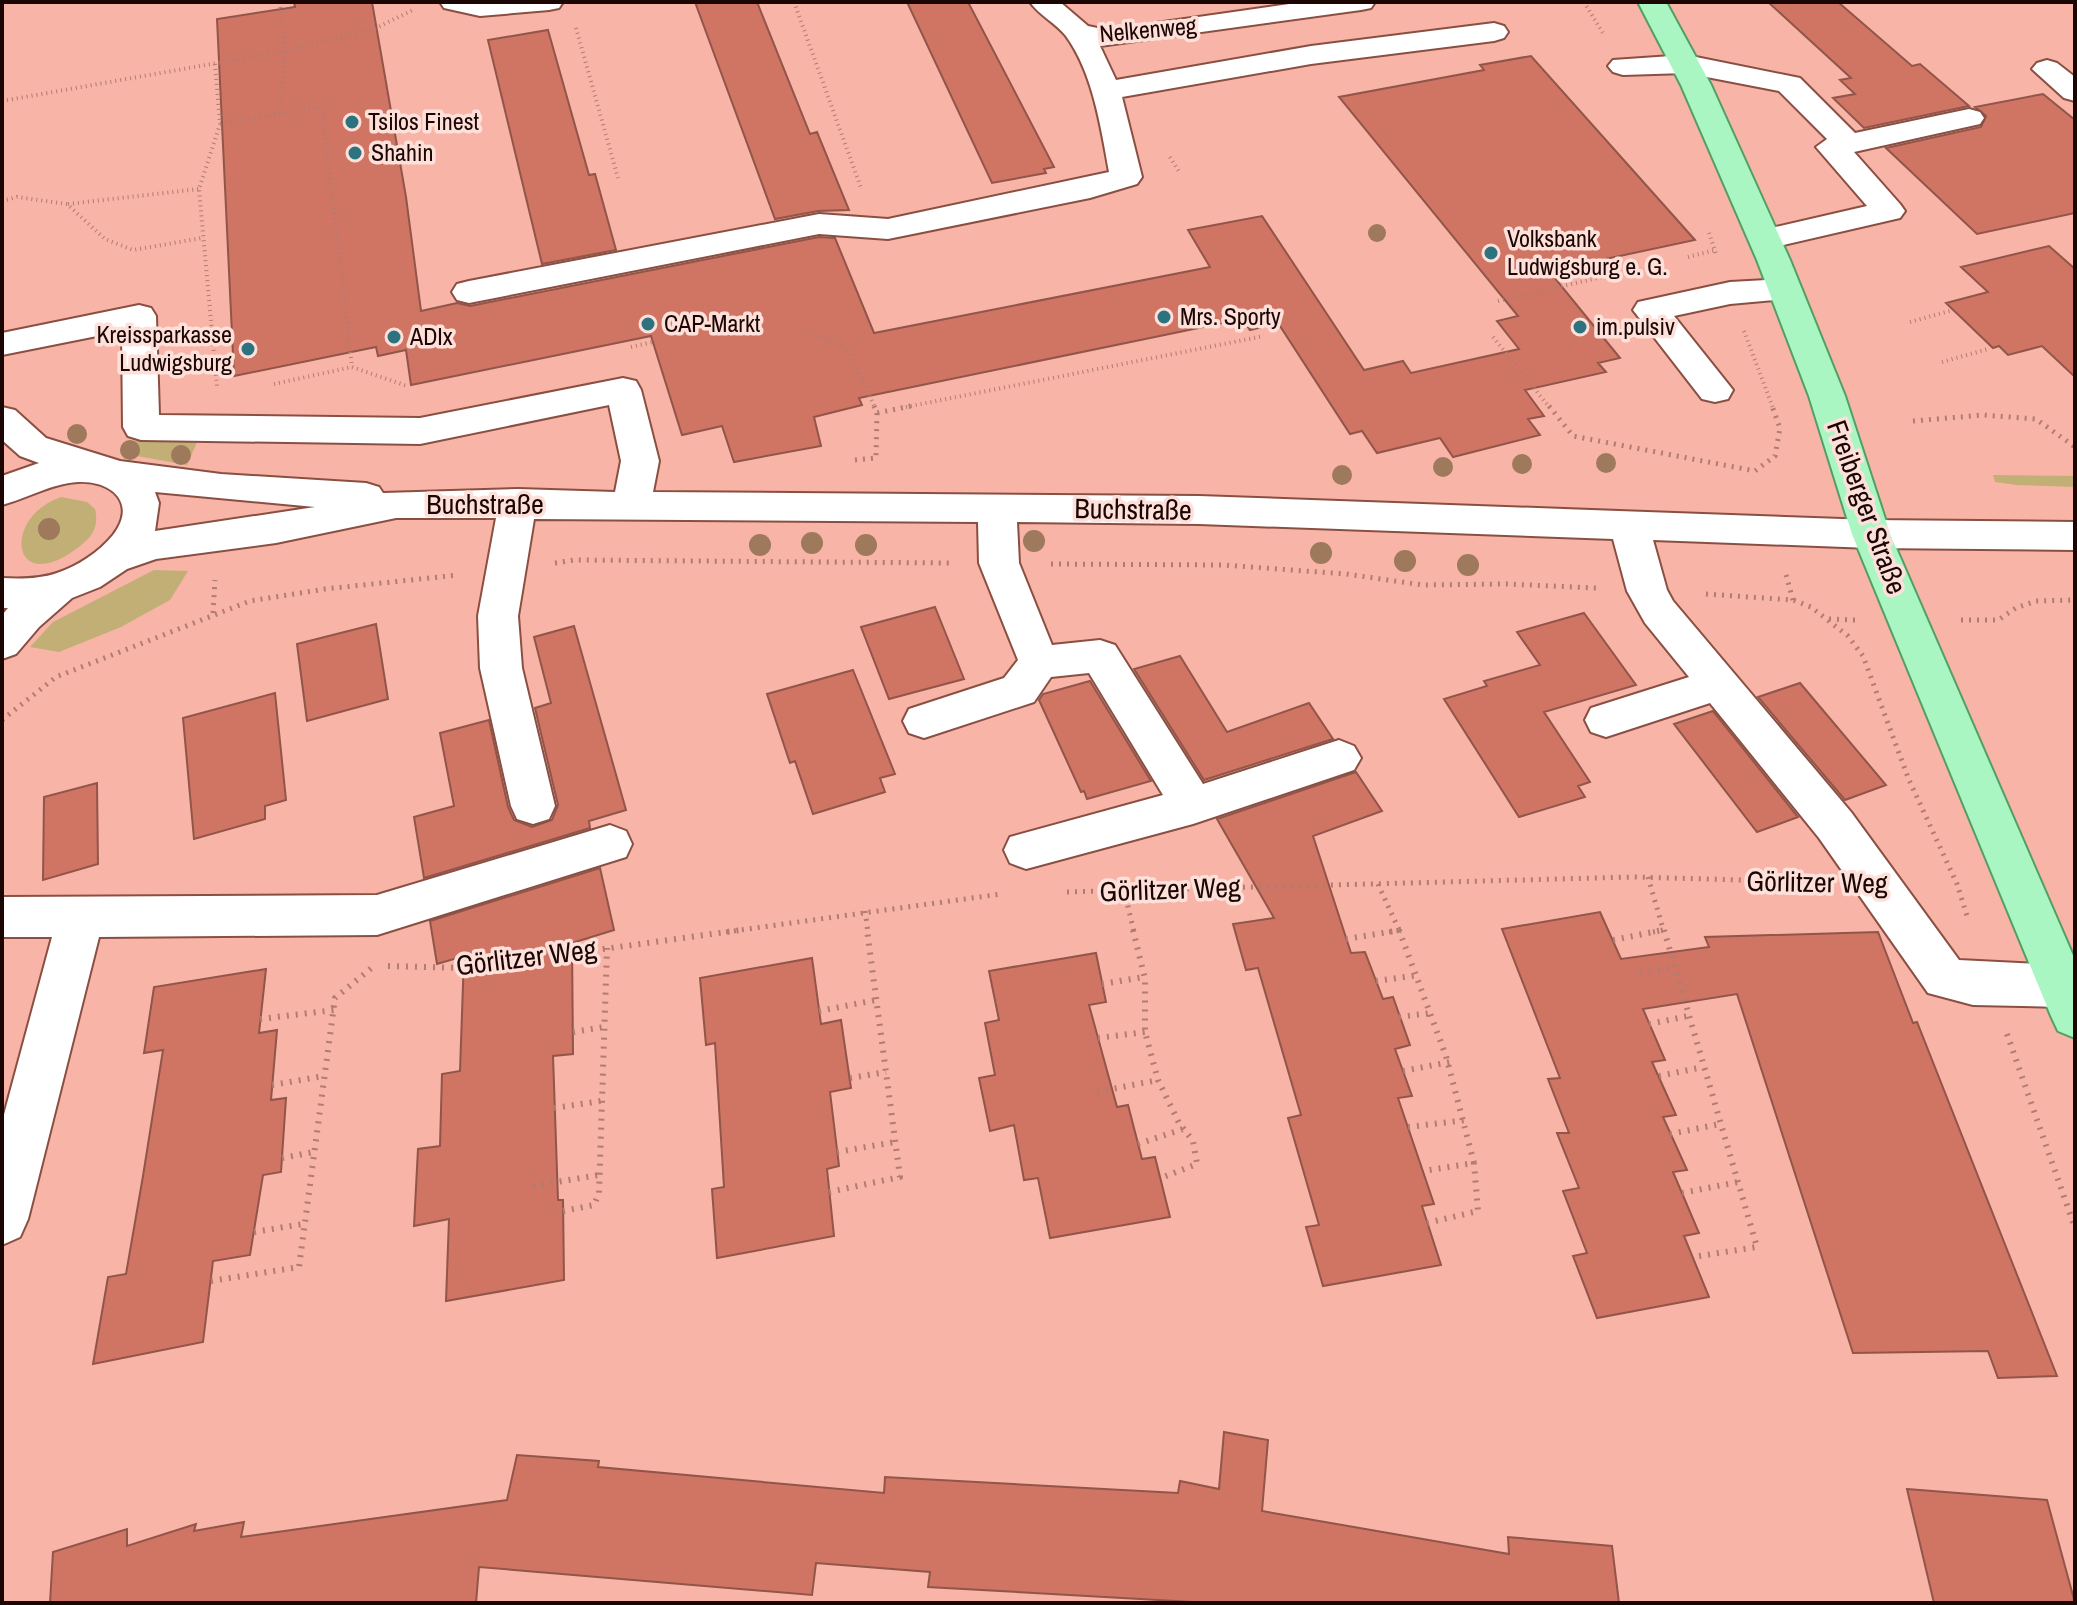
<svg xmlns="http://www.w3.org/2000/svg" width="2077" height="1605" font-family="'Archivo Narrow',sans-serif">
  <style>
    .green { fill: #c2af76 }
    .building { fill: #d07564; stroke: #915549; stroke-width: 2 }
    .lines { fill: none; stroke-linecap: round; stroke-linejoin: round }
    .minor-casing { stroke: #8a4f43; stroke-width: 4 }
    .major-casing { stroke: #539e65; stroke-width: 4 }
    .path-far2 { stroke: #b17c72; stroke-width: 4; stroke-dasharray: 1 4; stroke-linecap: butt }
    .path-far1 { stroke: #b17c72; stroke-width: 5; stroke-dasharray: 2 6; stroke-linecap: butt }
    .path { stroke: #b17c72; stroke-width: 6; stroke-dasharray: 2 7; stroke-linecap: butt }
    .minor { fill: #fff; fill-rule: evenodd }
    .major { fill: #a9f6c2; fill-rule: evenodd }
    .tree { fill: #9e795c }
    .poi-dot { fill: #2c727f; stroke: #fde0da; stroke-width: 3 }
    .labels { text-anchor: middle; stroke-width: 7; stroke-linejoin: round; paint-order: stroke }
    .far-street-label { font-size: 24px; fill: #1c0603; stroke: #fde0da }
    .far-poi-label { font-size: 24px; fill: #1c0603; stroke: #fde0da; text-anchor: start }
    .street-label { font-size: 28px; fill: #1c0603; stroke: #fde0da }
  </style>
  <rect width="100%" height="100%" fill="#f8b4a6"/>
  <path class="green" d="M198 440 187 465 120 453 123 445 135 441Z
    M1993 475 2075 476V487L2017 485 1995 482Z
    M61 497 87 502 95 509C99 526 93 536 80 546 12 600 0 518 61 497Z
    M154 570 188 571 170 600 121 627 59 652 30 647 53 622Z"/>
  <path class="building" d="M294 2H372L406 197 421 311 457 303 470 306 819 237 835 238 874 333 1210 267 1188 230 1262 216 1364 370 1403 361 1411 373 1519 349 1497 321 1518 316 1339 97 1484 70 1480 65 1531 56 1695 240 1549 271 1620 358 1598 363 1606 372 1525 390 1544 416 1528 419 1540 435 1453 457 1440 438 1377 453 1362 431 1350 434 1278 323 1250 330 1242 319 859 398 862 405 814 417 821 446 734 462 722 426 682 435 651 336 411 385 406 350 378 356 376 347 234 376 217 19 295 7Z
    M695 2H757L810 134 817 132 849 210 818 211 775 219Z
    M907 2H968L1054 167 1044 169 1046 173 992 183Z
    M1768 2H1838L1912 66 1920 64 1969 106 1864 128 1833 98 1855 94 1840 80 1851 78Z
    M548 30 589 175 595 174 616 250 542 264 488 40Z
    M2043 94 2075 120V213L1977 234 1886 148 1981 127 1986 116 1975 107Z
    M2049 246 2075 269V377L2042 346 2008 355 1999 346 1993 348 1946 303 1988 292 1961 267Z
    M935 607 964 679 889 699 861 627Z
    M1584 613 1636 685 1544 712 1590 782 1578 786 1585 797 1519 817 1444 699 1487 686 1484 681 1540 665 1517 632Z
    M376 624 388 699 307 721 297 644Z
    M574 626 626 810 589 821 590 828 424 878 414 817 454 806 440 733 489 720 508 807 514 820 532 827 552 820 558 805 535 708 551 703 534 637Z
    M1180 656 1227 732 1309 703 1333 739 1204 780 1134 669Z
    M853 670 895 774 880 778 885 792 813 814 795 761 790 763 767 694Z
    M1090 681 1151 781 1087 799 1084 791 1081 792 1039 700 1043 694Z
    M1800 683 1886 785 1845 800 1758 697Z
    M275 693 286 800 265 806V819L194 839 183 718Z
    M1713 711 1798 817 1757 832 1674 724Z
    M1356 772 1382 811 1313 836 1351 953 1365 952 1383 999 1393 997 1410 1045 1395 1049 1412 1096 1398 1098 1434 1204 1422 1206 1441 1265 1323 1286 1306 1227 1319 1225 1288 1118 1301 1115 1258 968 1246 970 1233 924 1274 918 1217 819Z
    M97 783 98 864 43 880 44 797Z
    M600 868 614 930 572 943 573 1054 553 1056 558 1200H563L564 1280 446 1301 449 1219 414 1226 418 1149 440 1146 442 1074 460 1071 464 956 437 964 430 921Z
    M1600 912 1621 959 1709 947 1705 937 1878 932 1913 1023 1917 1022 2057 1376 1998 1378 1988 1351 1853 1353 1737 994 1643 1009 1665 1060 1652 1062 1676 1115 1663 1117 1687 1170 1673 1172 1699 1233 1684 1236 1709 1297 1597 1318 1573 1256 1587 1253 1563 1191 1579 1188 1557 1133H1569L1548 1079 1560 1078 1502 929Z
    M1096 953 1106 1002 1089 1005 1117 1107 1128 1105 1142 1159 1155 1157 1170 1217 1050 1238 1038 1178 1024 1180 1014 1125 990 1131 979 1078 995 1075 985 1023 999 1020 989 971Z
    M812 958 821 1024 841 1020 851 1088 830 1092 839 1166 827 1169 834 1236 717 1258 712 1189 724 1187 715 1043 706 1045 700 978Z
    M266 969 259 1033 277 1030 271 1100 286 1098 281 1172 263 1175 250 1255 213 1261 203 1342 93 1364 108 1277 126 1274 143 1176 163 1050 144 1053 154 987Z
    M1224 1432 1268 1440 1262 1511 1509 1554 1508 1537 1612 1546 1619 1603H1211L928 1587 930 1572 816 1563 812 1595 479 1567 476 1603H50L53 1552 127 1529V1546L196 1524 194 1531 244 1522 241 1537 507 1500 517 1455 599 1461 598 1467 884 1493 885 1477 1178 1493 1180 1481 1219 1489Z
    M1907 1489 2047 1500 2075 1603H1934Z"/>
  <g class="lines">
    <defs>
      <path id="minor" d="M440 2H563L559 8 549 10 480 16 444 8Z
        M1030 2H1060L1088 26 1107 30 1303 2H1375L1371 8 1361 10 1100 46 1116 80 1311 46 1494 23 1504 26 1508 32 1504 38 1494 41 1311 64 1122 97 1142 177 1137 184 1090 198 888 239 819 234 469 303 457 300 452 292 457 284 469 281 819 214 888 219 1109 172C1101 128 1093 73 1066 36 1056 23 1040 16 1030 2Z
        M1686 55 1800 78 1855 133 1969 109 1980 112 1984 118 1980 124 1854 152 1900 204 1905 211 1900 218 1766 249 1754 246 1750 239 1754 232 1867 206 1816 147 1827 139 1779 91 1686 73 1623 75 1613 72 1608 66 1613 60Z
        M2047 60 2057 63 2075 77V101L2064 98 2032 69 2037 63Z
        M1785 279 1797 282 1802 290 1797 298 1730 304 1674 316 1733 390 1728 399 1715 402 1702 399 1633 310 1638 302 1730 282Z
        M139 305 151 308 156 316 159 415 420 418 623 378 636 381 641 390 659 461 653 492 1199 496 1871 520 2075 522V550L1871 548 1653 540 1667 590 1673 601 1851 812 1959 960 2062 965 2075 969V1003L2062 1007 1973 1005 1928 993 1819 838 1710 703 1606 737 1591 732 1585 720 1591 708 1689 677 1645 623 1627 591 1613 539 1199 524 1017 522 1019 563 1052 645 1100 640 1115 645 1203 784 1339 740 1354 746 1361 758 1354 770 1193 824 1026 869 1010 863 1004 850 1010 837 1163 795 1089 673 1051 677 1034 702 924 738 909 733 903 721 909 709 1004 678 1018 660 979 563 978 522 534 519 518 616 522 668 555 806 549 819 533 824 517 819 511 806 480 668 478 616 496 518H396L276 543 156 559 127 569 100 587 72 598 39 627 16 654 2 659V615L8 608H2V578C20 579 40 579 57 573 78 566 99 552 113 535 138 503 111 480 78 482 50 484 28 498 2 505V476L39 463 20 456 2 440V407L15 410 46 438 120 461 221 474 366 483 379 487 383 493 518 489 615 492 621 461 609 405 420 444 141 440 128 436 123 427 122 331 2 355V333ZM155 492 315 507 155 531 159 503Z
        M610 825 626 831 632 844 626 857 377 935 99 937 28 1219 20 1237 2 1245V1122L52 937H2V897L377 895Z"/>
      <path id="major" d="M1638 2H1666L1711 85 1790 260 1845 396 1890 534 2075 960V1038L2058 1031 2051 1016 1852 534 1809 396 1757 260 1681 85Z"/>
    </defs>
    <use href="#minor" class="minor-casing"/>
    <use href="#major" class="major-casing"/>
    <path class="path-far2" d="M280 2 285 51 280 114
      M794 2 861 188
      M1584 2 1604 35
      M576 28 618 178
      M215 64 220 124 199 189 217 387
      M2 101 285 51 374 29 415 9
      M220 124 322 107 352 367
      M1170 157 1180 173
      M2 201 17 197 67 204 105 239 133 250 202 238
      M68 204 199 189
      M1709 233 1716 254
      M1688 257 1715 250
      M1498 301 1632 270
      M1910 322 1953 310
      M803 330 847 348 875 408
      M1744 331 1773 408
      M1493 337 1550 408
      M631 347 653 342
      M1942 362 1988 349
      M274 384 352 367 407 386
      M901 408 1264 336"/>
    <path class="path-far1" d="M874 406 877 413 911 406
      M1549 406 1573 436 1755 471 1775 456 1780 428 1772 406
      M1913 421 1983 415 2036 419 2075 447
      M855 460 876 458 877 413
      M555 563 574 560 949 563
      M1051 564 1223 565 1346 574 1423 585 1507 584 1596 588
      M1786 575 1793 600
      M1706 594 1793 600 1811 607 1848 636 1863 656 1909 780 1957 884 1968 919
      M213 613 215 580
      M1829 619 1855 620
      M1961 620H1998L2016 608 2036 601 2075 600
      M2 720 56 677 250 601 325 589 458 575
      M1648 877 1664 932
      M1378 884 1400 932
      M1124 890 1134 932
      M1067 892 1634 877 1813 882
      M865 911 868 932
      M726 932 1001 894
      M1389 932 1401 930
      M1653 932 1663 930"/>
    <path class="path" d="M1133 930 1145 979V1032L1158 1080 1179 1123 1193 1141 1197 1164 1161 1178
      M1399 930 1446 1056 1474 1163 1423 1171
      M1664 930 1757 1247 1693 1257
      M1346 939 1401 930
      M1613 940 1663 930
      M388 966 466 968 741 930
      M1640 973 1674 967
      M1376 981 1418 975
      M1102 984 1144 977
      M819 1011 876 1000
      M1399 1017 1431 1013
      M260 1019 334 1010
      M1649 1024 1688 1016
      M573 1032 604 1027
      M2007 1034 2075 1228
      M1098 1038 1145 1032
      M1403 1071 1450 1062
      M1659 1076 1703 1067
      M850 1078 886 1072
      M272 1085 324 1076
      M1097 1092 1158 1080
      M554 1108 601 1101
      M1408 1127 1466 1120
      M1670 1134 1720 1124
      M1138 1144 1183 1129
      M837 1152 895 1142
      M282 1158 314 1152
      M533 1186 599 1175
      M829 1192 900 1177 867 930
      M1682 1193 1738 1182
      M563 1211 594 1205 599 1193 607 948
      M1427 1223 1478 1211 1474 1163
      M254 1232 303 1224
      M211 1281 299 1267 335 998 374 966"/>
    <use href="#minor" class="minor"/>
    <use href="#major" class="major"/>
  </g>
  <g class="tree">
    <circle cx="1377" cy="233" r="9"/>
    <circle cx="77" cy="434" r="10"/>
    <circle cx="130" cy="450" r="10"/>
    <circle cx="181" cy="455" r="10"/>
    <circle cx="1606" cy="463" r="10"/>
    <circle cx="1522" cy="464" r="10"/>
    <circle cx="1443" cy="467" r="10"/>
    <circle cx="1342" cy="475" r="10"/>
    <circle cx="49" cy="529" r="11"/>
    <circle cx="1034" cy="541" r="11"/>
    <circle cx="812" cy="543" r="11"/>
    <circle cx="760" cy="545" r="11"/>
    <circle cx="866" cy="545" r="11"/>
    <circle cx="1321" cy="553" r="11"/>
    <circle cx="1405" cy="561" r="11"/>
    <circle cx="1468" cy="565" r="11"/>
  </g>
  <g class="poi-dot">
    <circle cx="352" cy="122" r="8"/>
    <circle cx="355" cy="153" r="8"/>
    <circle cx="1491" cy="253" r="8"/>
    <circle cx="1164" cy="317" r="8"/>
    <circle cx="648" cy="324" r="8"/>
    <circle cx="1580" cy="327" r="8"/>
    <circle cx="394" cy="337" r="8"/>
    <circle cx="248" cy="349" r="8"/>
  </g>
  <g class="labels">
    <g class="far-street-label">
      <text transform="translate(1148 30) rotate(-5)" y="8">Nelkenweg</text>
    </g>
    <g class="far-poi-label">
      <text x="368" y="130">Tsilos Finest</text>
      <text x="371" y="161">Shahin</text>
      <text x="1507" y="247">Volksbank<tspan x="1507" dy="28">Ludwigsburg e. G.</tspan></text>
      <text x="1180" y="325">Mrs. Sporty</text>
      <text x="664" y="332">CAP-Markt</text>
      <text x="1596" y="335">im.pulsiv</text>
      <text x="232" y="343" text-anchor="end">Kreissparkasse<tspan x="232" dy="28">Ludwigsburg</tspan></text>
      <text x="410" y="345">ADIx</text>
    </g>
    <g class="street-label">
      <text x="485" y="514">Buchstraße</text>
      <text transform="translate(1867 507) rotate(70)" y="10">Freiberger Straße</text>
      <text transform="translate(1133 509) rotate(1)" y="10">Buchstraße</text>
      <text transform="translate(1817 882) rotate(1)" y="10">Görlitzer Weg</text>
      <text transform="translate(1170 889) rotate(-2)" y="10">Görlitzer Weg</text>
      <text transform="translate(526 957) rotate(-7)" y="10">Görlitzer Weg</text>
    </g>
  </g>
  <rect width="2077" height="1605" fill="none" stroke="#1c0603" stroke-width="8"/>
</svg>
